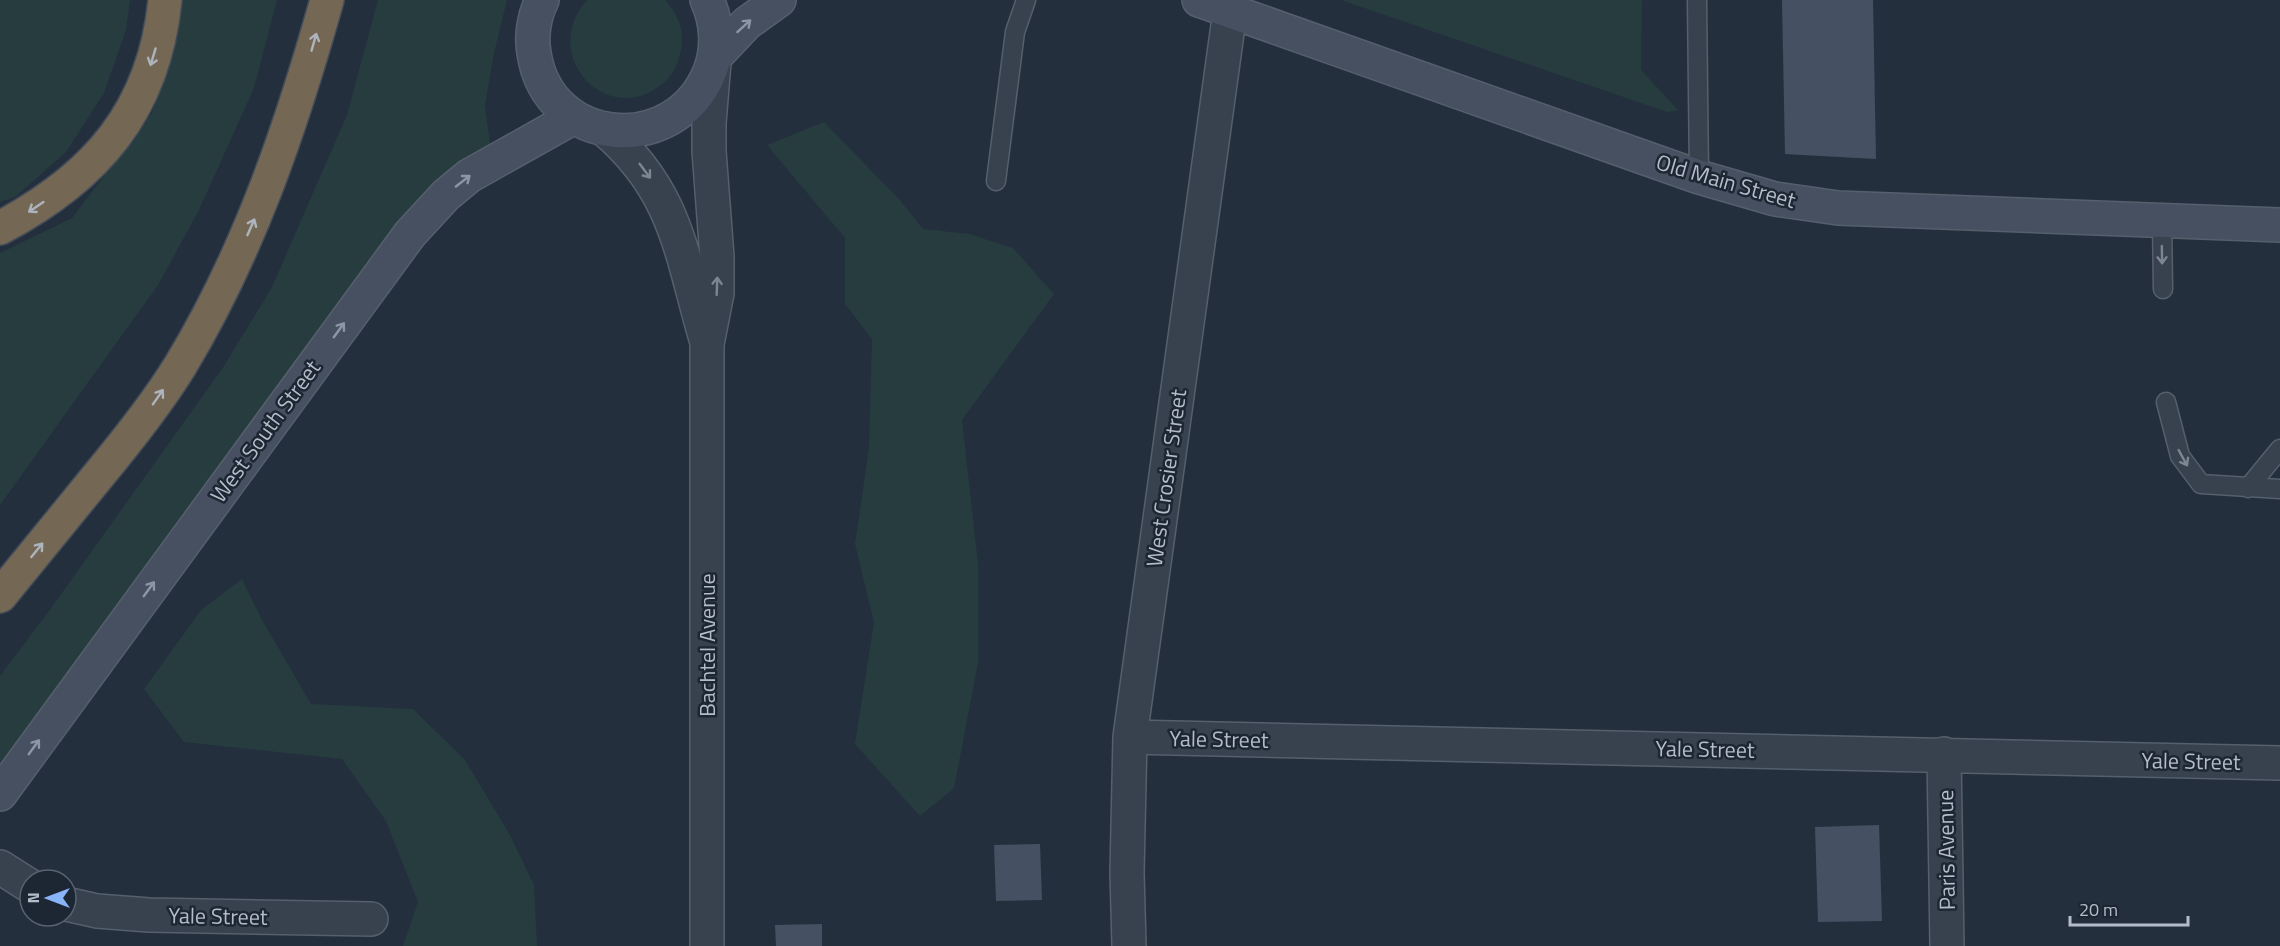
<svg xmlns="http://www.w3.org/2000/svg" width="2280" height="946" font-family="'Titillium Web',sans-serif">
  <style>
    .green { fill: #263c3f }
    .building { fill: #455162 }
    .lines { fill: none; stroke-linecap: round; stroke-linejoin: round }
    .lane-casing { stroke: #565f6c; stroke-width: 21 }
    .street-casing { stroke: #565f6c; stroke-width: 36 }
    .secondary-casing { stroke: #565f6c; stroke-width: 36 }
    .highway-casing { stroke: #434c59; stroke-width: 36 }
    .lane { stroke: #38414e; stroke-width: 18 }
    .street { stroke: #38414e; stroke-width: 33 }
    .secondary { stroke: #465061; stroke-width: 33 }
    .highway { stroke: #746855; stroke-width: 33 }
    .oneway { stroke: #8e96a5 }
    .oneway2 { stroke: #aeb4bd }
    .oneway3 { stroke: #7c8592 }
    .labels { text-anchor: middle; stroke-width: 5; stroke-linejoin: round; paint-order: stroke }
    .street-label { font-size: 22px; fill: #b4bcc9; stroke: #1d2633 }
  </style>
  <rect width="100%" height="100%" fill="#242f3e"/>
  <path class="green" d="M0 0H130L126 30 104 93 66 152 15 197 0 202Z
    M179 0H277L254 88 199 210 158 285 0 505V253L72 218 152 113 179 11Z
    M378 0H507L494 53 485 105 491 151 0 772V676L49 611 224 366 272 287 347 115Z
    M587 0H665C679 15 686 34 680 54 677 69 670 79 658 87 604 126 539 53 587 0Z
    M1341 0H1642L1641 70 1678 110 1667 112Z
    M824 122 899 199 923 229 969 234 1013 248 1054 294 962 420 978 564V663L954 788 920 816 855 744 874 622 855 544 869 448 872 339 845 304V238L767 145Z
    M242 579 262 620 311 704 413 709 465 760 510 835 534 885 537 946H403L418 902 386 821 342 759 184 742 144 689 201 610Z"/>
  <path class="building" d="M1782 0H1873L1876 159 1785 154Z
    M1879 825 1882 921 1818 922 1815 827Z
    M1040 844 1042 900 996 901 994 845Z
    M822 924V946H776L775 925Z"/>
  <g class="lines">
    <defs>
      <path id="lane" d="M1697 0 1699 177
        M996 181 1015 32 1026 0
        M2162 221 2163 289
        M2166 402 2180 456 2201 484 2280 489
        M2248 488 2280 449"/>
      <path id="street" d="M604 129C677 191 681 254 706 339
        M1130 737 2280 763
        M1944 754 1947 946
        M0 867 30 886
        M66 904 97 911 149 915 371 919
        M707 946V344L717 293V257L709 151V123L714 62
        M1129 946 1127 873 1130 737 1230 11"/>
      <path id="secondary" d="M542 0C534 16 531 36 534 53 548 148 676 158 710 71 719 49 717 21 707 0
        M1199 0 1699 177 1775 199 1838 208 2280 225
        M714 58 747 23 779 0
        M0 794 410 234 446 195 469 176 574 117"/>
      <path id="highway" d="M0 228C96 177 154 111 165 0
        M0 596C33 556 65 516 98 476 127 441 156 405 180 366 249 252 291 128 327 0"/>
    </defs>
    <use href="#lane" class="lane-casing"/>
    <use href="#street" class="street-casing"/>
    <use href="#secondary" class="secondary-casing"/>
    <use href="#highway" class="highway-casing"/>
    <use href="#lane" class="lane"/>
    <use href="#street" class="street"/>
    <use href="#secondary" class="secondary"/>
    <use href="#highway" class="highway"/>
  </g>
  <defs><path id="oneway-shaft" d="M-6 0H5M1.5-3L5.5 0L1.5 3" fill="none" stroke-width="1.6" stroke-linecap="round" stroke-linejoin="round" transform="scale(1.5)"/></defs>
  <g class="oneway">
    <use href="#oneway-shaft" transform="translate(744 26) rotate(-42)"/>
    <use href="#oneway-shaft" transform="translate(463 181) rotate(-38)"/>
    <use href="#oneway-shaft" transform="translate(339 330) rotate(-54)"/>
    <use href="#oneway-shaft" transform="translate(149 589) rotate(-54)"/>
    <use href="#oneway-shaft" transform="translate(34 747) rotate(-54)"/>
  </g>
  <g class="oneway2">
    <use href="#oneway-shaft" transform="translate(314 42) rotate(-74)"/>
    <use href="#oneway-shaft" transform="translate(153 57) rotate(107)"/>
    <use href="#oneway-shaft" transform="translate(36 207) rotate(146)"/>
    <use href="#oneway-shaft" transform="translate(251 227) rotate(-66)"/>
    <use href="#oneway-shaft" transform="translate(158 397) rotate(-55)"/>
    <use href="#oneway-shaft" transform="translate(37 550) rotate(-51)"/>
  </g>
  <g class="oneway3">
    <use href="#oneway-shaft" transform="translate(645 171) rotate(53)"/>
    <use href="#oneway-shaft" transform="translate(2162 255) rotate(89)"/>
    <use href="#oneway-shaft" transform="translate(717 286) rotate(-88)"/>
    <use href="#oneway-shaft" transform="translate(2183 458) rotate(61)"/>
  </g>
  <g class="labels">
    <g class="street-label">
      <text transform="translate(1726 181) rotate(16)" y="8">Old Main Street</text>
      <text transform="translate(265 431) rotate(-54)" y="8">West South Street</text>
      <text transform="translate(1166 478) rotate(-82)" y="8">West Crosier Street</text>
      <text transform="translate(707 645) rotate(-90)" y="8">Bachtel Avenue</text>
      <text transform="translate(1219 739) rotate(1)" y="8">Yale Street</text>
      <text transform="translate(1705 749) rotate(1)" y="8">Yale Street</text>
      <text transform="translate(2191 761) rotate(1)" y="8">Yale Street</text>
      <text transform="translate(1946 850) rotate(-91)" y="8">Paris Avenue</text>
      <text transform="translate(218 916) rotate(1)" y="8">Yale Street</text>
    </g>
  </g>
  <g transform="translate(48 898) rotate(270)"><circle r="28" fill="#1d2633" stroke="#59626f" stroke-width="1.5"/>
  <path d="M0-4.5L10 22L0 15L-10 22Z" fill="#8ab4f8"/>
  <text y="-9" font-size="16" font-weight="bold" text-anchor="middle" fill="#b4bcc9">N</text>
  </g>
  <path d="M2070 916v9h118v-9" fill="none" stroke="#b4bcc9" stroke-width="3"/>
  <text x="2079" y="916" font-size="18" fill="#b4bcc9" stroke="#1d2633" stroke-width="4.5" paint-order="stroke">20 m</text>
</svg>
